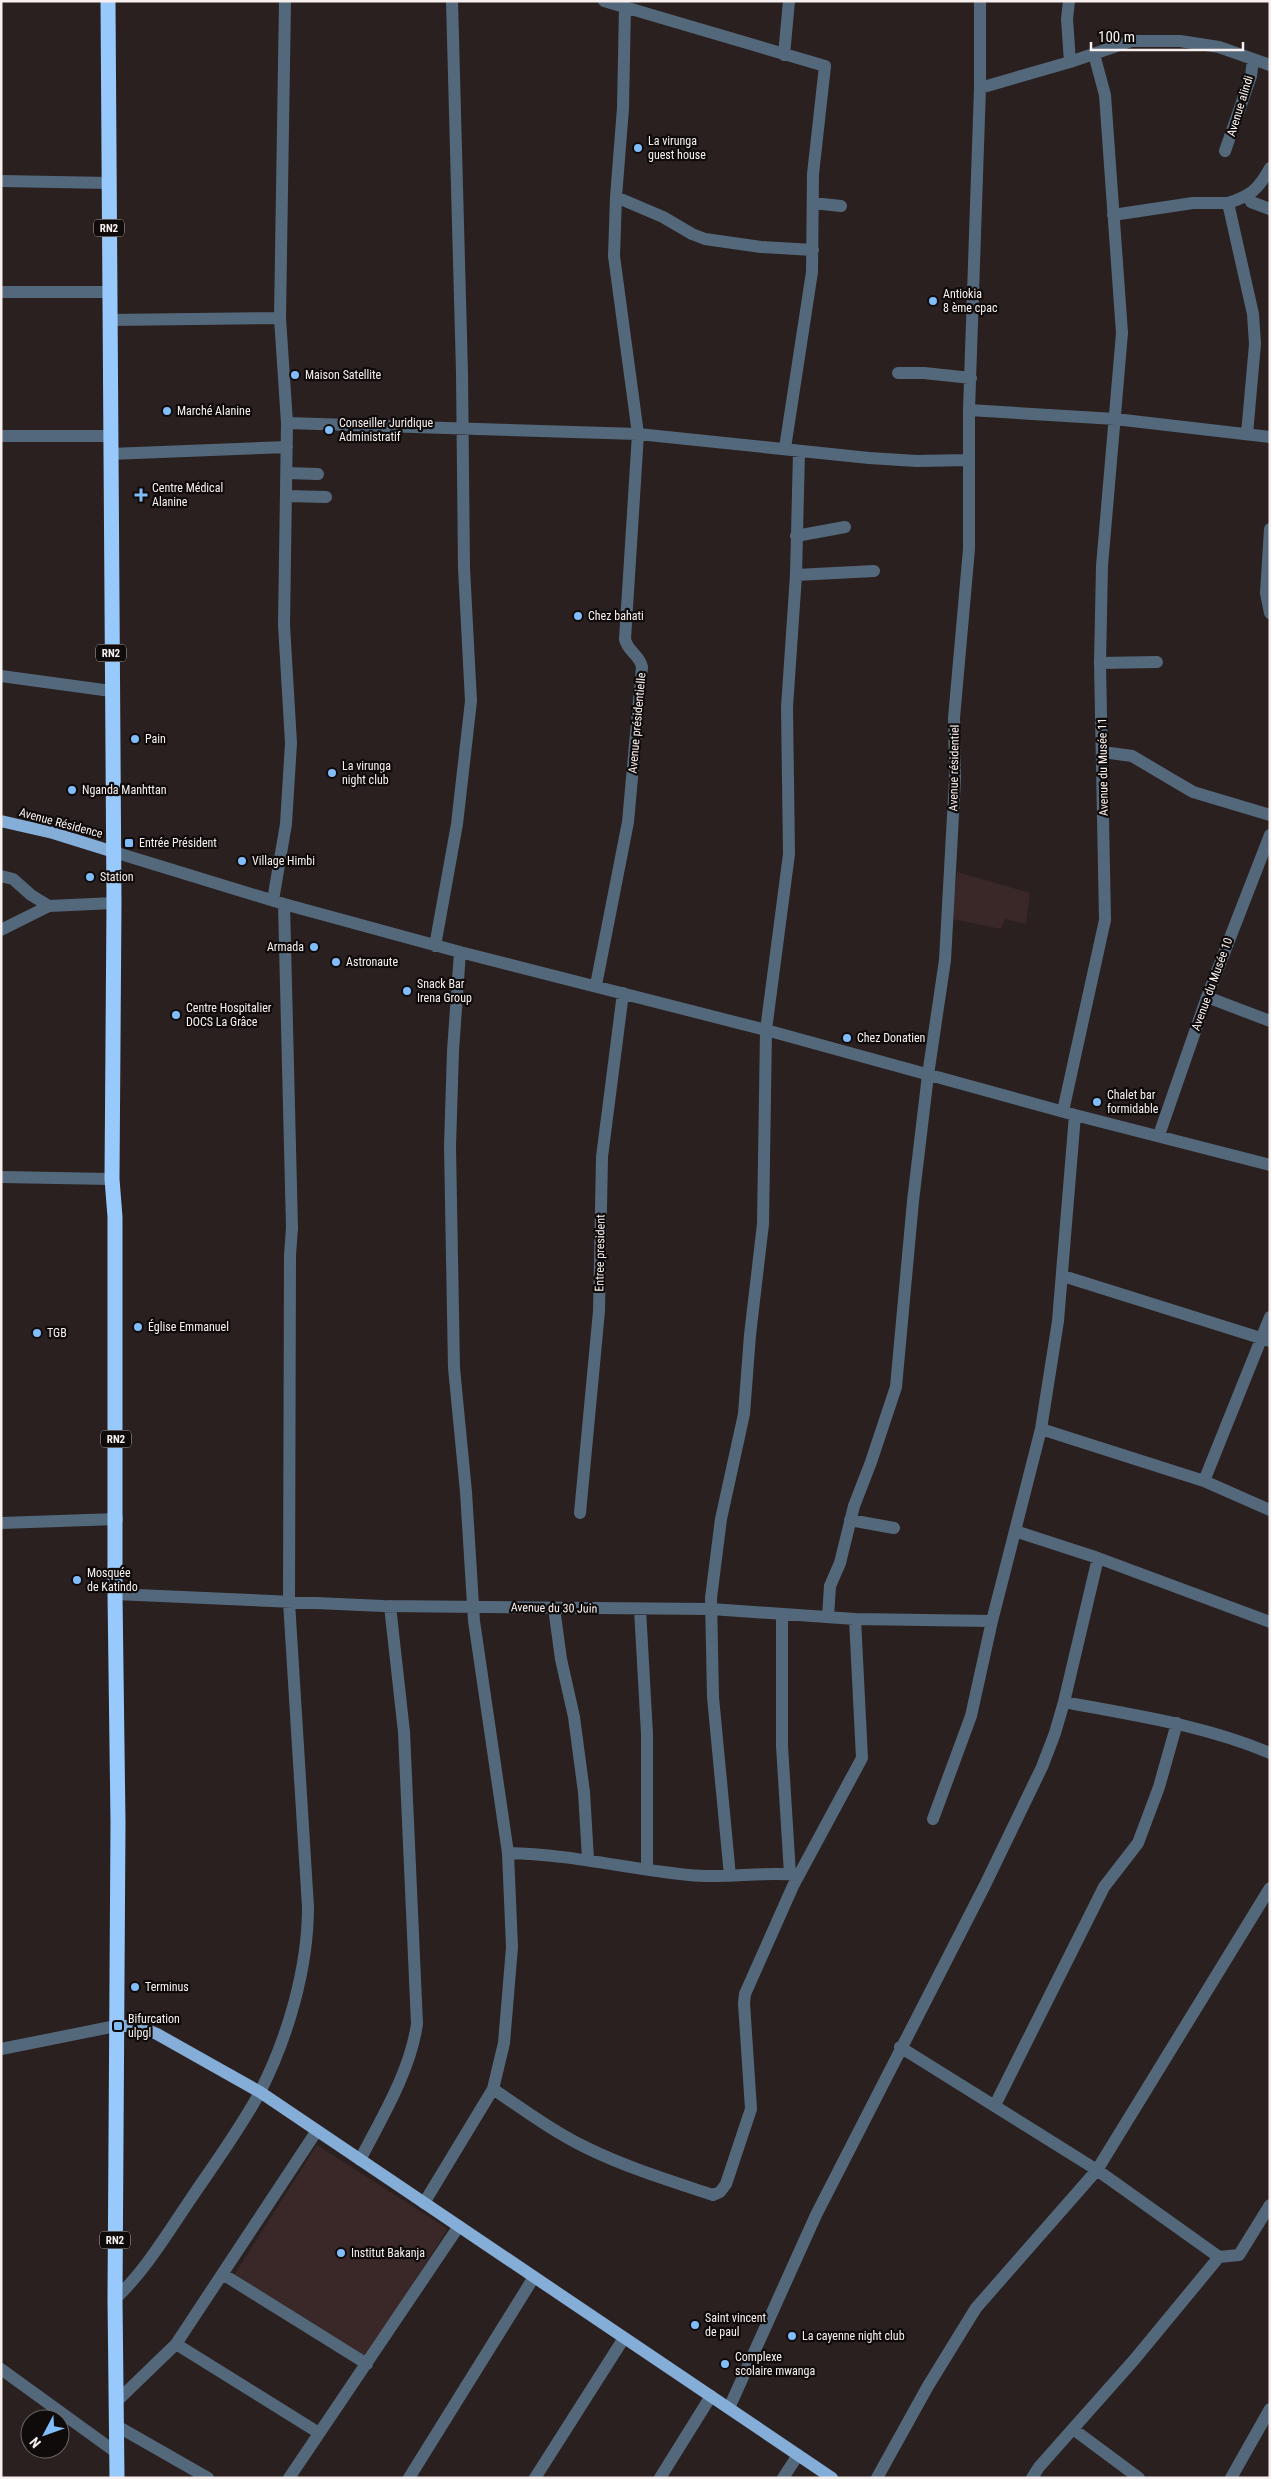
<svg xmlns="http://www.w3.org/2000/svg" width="1271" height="2479" font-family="'Roboto Condensed',sans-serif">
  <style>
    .built { fill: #392827 }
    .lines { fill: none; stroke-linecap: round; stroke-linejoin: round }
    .minor { stroke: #54687c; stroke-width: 12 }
    .major { stroke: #84add8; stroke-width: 12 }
    .highway { stroke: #97c9fc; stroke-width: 15 }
    .poi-dot { fill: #81bdfa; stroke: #100b0b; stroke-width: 2 }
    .labels { text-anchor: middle; stroke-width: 4.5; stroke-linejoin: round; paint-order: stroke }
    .shield { fill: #100b0b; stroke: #b2abab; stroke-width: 1 }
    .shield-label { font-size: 11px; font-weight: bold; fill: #f7f0ef }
    .street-label { font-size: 12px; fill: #f7f0ef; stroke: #100b0b }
    .poi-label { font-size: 12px; fill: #f7f0ef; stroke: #100b0b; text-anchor: start }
  </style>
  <rect width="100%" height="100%" fill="#2a201f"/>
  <path class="built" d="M957 872 1030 893 1026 924 1005 919 1001 929 952 919Z
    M317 2145 448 2229 364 2359 233 2277Z"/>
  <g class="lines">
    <path class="minor" d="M604 1 825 66 813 174 812 272 785 448
      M1069 1 1067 19 1070 62
      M784 55 789 1
      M980 88 1070 62 1131 41H1180L1219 47 1270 65
      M1225 151 1251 76 1253 59
      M1 181 109 183
      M1249 196 1251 202 1270 209
      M616 197 663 217 692 234 705 239 761 247 813 250
      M813 203 841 206
      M1113 215 1193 203H1228
      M1 292H109
      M109 320 280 318
      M898 373H924L971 378
      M969 410 1115 419 1270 437
      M287 423 638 434 869 458 917 461 969 460
      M1247 434 1255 344 1253 314 1228 203C1250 196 1258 190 1270 168
      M1 436H110
      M110 454 287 447
      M287 473 318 474
      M287 496 326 497
      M1270 529 1266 593 1270 613
      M796 536 845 527
      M796 575 874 571
      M1100 663 1157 662
      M1 676 111 691
      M1103 752 1132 756 1193 792 1270 815
      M114 852 284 904 460 952 766 1030 1075 1115 1270 1165
      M1 876 13 879 31 895 49 906
      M273 900 286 824 291 743 284 625 287 423 280 318 285 1
      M1 930 49 906 114 903
      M435 946 457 824 471 701 464 568 462 373 452 1
      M596 985 628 822 642 667C640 655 627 651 625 639L638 434 614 256 616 197 623 108 625 6
      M1207 997 1270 1021
      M1063 1111 1105 920 1100 663 1102 566 1122 333 1105 95 1094 54
      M1159 1135 1207 997 1270 835
      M1 1177 112 1179
      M1063 1276 1270 1341
      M1041 1429 1204 1481 1270 1510
      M1204 1481 1270 1317
      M580 1513 599 1311 602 1157 623 993
      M850 1520 894 1528
      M1 1523 117 1519
      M1015 1531 1098 1558 1270 1622
      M115 1594 383 1606 711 1609 855 1619 992 1621
      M554 1608 561 1659 574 1717 584 1792 588 1859
      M640 1609 647 1734V1869
      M782 1614V1746L790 1874
      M828 1617 830 1586 840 1563 854 1506 871 1462 896 1387 913 1201 928 1075 945 960 955 779 954 718 969 549V410L980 88V1
      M1064 1702C1133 1715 1204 1725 1270 1753
      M933 1819 971 1716 992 1621 1041 1429 1058 1321 1075 1115
      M508 1853C569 1854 628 1869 689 1875 725 1879 762 1871 799 1875
      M730 1876 713 1697 711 1598 721 1519 744 1414 750 1335 763 1224 766 1030 789 854 787 707 796 575 799 451
      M900 2047 1097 2170 1219 2257 1239 2255 1270 2205
      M1 2049 116 2026
      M493 2089C524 2110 554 2132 587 2148 628 2168 671 2181 713 2195L720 2192 726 2184 751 2109 744 2003 745 1994 793 1886 862 1758 855 1619
      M995 2105 1104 1887 1138 1843 1159 1787 1177 1723
      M360 2160C382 2117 410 2072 417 2024L404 1732 390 1606
      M424 2203 493 2089 504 2043 512 1947 508 1853 474 1621 466 1492 454 1368 450 1146 453 1051 460 952
      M224 2275 367 2364
      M115 2299C144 2272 165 2237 188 2203 212 2167 239 2131 260 2092 288 2037 308 1968 308 1907L289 1602 290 1255 292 1228 284 904
      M176 2344 319 2433
      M1 2369 117 2453
      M116 2402 176 2344 316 2132
      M729 2408 816 2215 985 1885 1042 1767 1055 1733 1064 1702 1098 1558
      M117 2426 208 2478
      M1073 2429 1139 2478
      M289 2478 459 2226
      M409 2478 534 2277
      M535 2478 624 2338
      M660 2478 711 2396
      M783 2478 798 2455
      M877 2478 928 2386 976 2308 1097 2170 1270 1888
      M1032 2478 1039 2467 1134 2360 1219 2257
      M1231 2478 1270 2409"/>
    <path class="major" d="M1 821 53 833 114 852
      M116 2026H138L157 2034 260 2092 832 2478"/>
    <path class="highway" d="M108 1 114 903 112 1179 115 1217V1594L118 1822 115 2299 117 2478"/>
  </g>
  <g class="poi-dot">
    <circle cx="638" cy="148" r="5"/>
    <circle cx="933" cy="301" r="5"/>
    <circle cx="295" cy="375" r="5"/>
    <circle cx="167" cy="411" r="5"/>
    <circle cx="329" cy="430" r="5"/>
    <path d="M138.5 487.5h5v5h5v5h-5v5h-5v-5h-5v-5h5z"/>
    <circle cx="578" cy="616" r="5"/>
    <circle cx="135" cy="739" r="5"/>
    <circle cx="332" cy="773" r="5"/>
    <circle cx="72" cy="790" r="5"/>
    <rect x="124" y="838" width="10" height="10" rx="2.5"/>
    <circle cx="242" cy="861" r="5"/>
    <circle cx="90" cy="877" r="5"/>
    <circle cx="314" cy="947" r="5"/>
    <circle cx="336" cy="962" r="5"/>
    <circle cx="407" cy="991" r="5"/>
    <circle cx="176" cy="1015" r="5"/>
    <circle cx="847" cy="1038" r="5"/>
    <circle cx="1097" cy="1102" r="5"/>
    <circle cx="138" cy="1327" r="5"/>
    <circle cx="37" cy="1333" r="5"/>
    <circle cx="77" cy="1580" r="5"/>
    <circle cx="135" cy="1987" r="5"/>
    <rect x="113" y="2021" width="10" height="10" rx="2.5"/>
    <circle cx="341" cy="2253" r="5"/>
    <circle cx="695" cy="2325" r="5"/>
    <circle cx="792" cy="2336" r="5"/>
    <circle cx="725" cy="2364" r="5"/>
  </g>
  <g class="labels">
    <g class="shield">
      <rect x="94" y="219.5" width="30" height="17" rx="4"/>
      <rect x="96" y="644.5" width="30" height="17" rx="4"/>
      <rect x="101" y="1430.5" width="30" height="17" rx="4"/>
      <rect x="100" y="2231.5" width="30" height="17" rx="4"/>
    </g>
    <g class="shield-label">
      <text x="109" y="232">RN2</text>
      <text x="111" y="657">RN2</text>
      <text x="116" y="1443">RN2</text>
      <text x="115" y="2244">RN2</text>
    </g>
    <g class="street-label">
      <text transform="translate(1240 106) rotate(-73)" y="4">Avenue alindi</text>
      <text transform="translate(637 723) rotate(-85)" y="4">Avenue présidentielle</text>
      <text transform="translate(1103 767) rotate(-91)" y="4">Avenue du Musée 11</text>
      <text transform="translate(954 768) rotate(-89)" y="4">Avenue résidentiel</text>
      <text transform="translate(61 823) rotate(15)" y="4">Avenue Résidence</text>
      <text transform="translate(1212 984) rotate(-70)" y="4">Avenue du Musée 10</text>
      <text transform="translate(600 1253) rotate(-89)" y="4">Entree president</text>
      <text transform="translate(554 1608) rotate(1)" y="4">Avenue du 30 Juin</text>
    </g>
    <g class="poi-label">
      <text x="648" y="145">La virunga<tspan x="648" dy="14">guest house</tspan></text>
      <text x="943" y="298">Antiokia<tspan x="943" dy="14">8 ème cpac</tspan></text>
      <text x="305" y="379">Maison Satellite</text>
      <text x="177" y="415">Marché Alanine</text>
      <text x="339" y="427">Conseiller Juridique<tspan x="339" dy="14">Administratif</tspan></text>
      <text x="152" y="492">Centre Médical<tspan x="152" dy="14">Alanine</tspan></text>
      <text x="588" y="620">Chez bahati</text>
      <text x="145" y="743">Pain</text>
      <text x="342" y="770">La virunga<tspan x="342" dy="14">night club</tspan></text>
      <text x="82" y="794">Nganda Manhttan</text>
      <text x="139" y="847">Entrée Président</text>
      <text x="252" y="865">Village Himbi</text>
      <text x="100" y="881">Station</text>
      <text x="304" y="951" text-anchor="end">Armada</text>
      <text x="346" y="966">Astronaute</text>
      <text x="417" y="988">Snack Bar<tspan x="417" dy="14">Irena Group</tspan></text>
      <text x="186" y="1012">Centre Hospitalier<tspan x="186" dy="14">DOCS La Grâce</tspan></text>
      <text x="857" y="1042">Chez Donatien</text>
      <text x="1107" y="1099">Chalet bar<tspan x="1107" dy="14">formidable</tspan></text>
      <text x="148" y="1331">Église Emmanuel</text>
      <text x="47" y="1337">TGB</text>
      <text x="87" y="1577">Mosquée<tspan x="87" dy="14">de Katindo</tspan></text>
      <text x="145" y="1991">Terminus</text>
      <text x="128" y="2023">Bifurcation<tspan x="128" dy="14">ulpgl</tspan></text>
      <text x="351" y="2257">Institut Bakanja</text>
      <text x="705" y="2322">Saint vincent<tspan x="705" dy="14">de paul</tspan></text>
      <text x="802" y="2340">La cayenne night club</text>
      <text x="735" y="2361">Complexe<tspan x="735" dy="14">scolaire mwanga</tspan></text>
    </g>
  </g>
  <rect width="1271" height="2479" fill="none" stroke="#f7f0ef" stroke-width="5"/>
  <g transform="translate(45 2434) rotate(229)"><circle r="24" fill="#100b0b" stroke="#6c6766"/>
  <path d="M0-4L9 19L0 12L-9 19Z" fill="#81bdfa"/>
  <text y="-8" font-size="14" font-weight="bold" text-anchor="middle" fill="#f7f0ef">N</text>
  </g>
  <path d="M1091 42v8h152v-8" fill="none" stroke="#f7f0ef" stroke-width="2.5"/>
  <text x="1098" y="42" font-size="15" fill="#f7f0ef" stroke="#100b0b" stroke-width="4" paint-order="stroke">100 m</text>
</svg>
